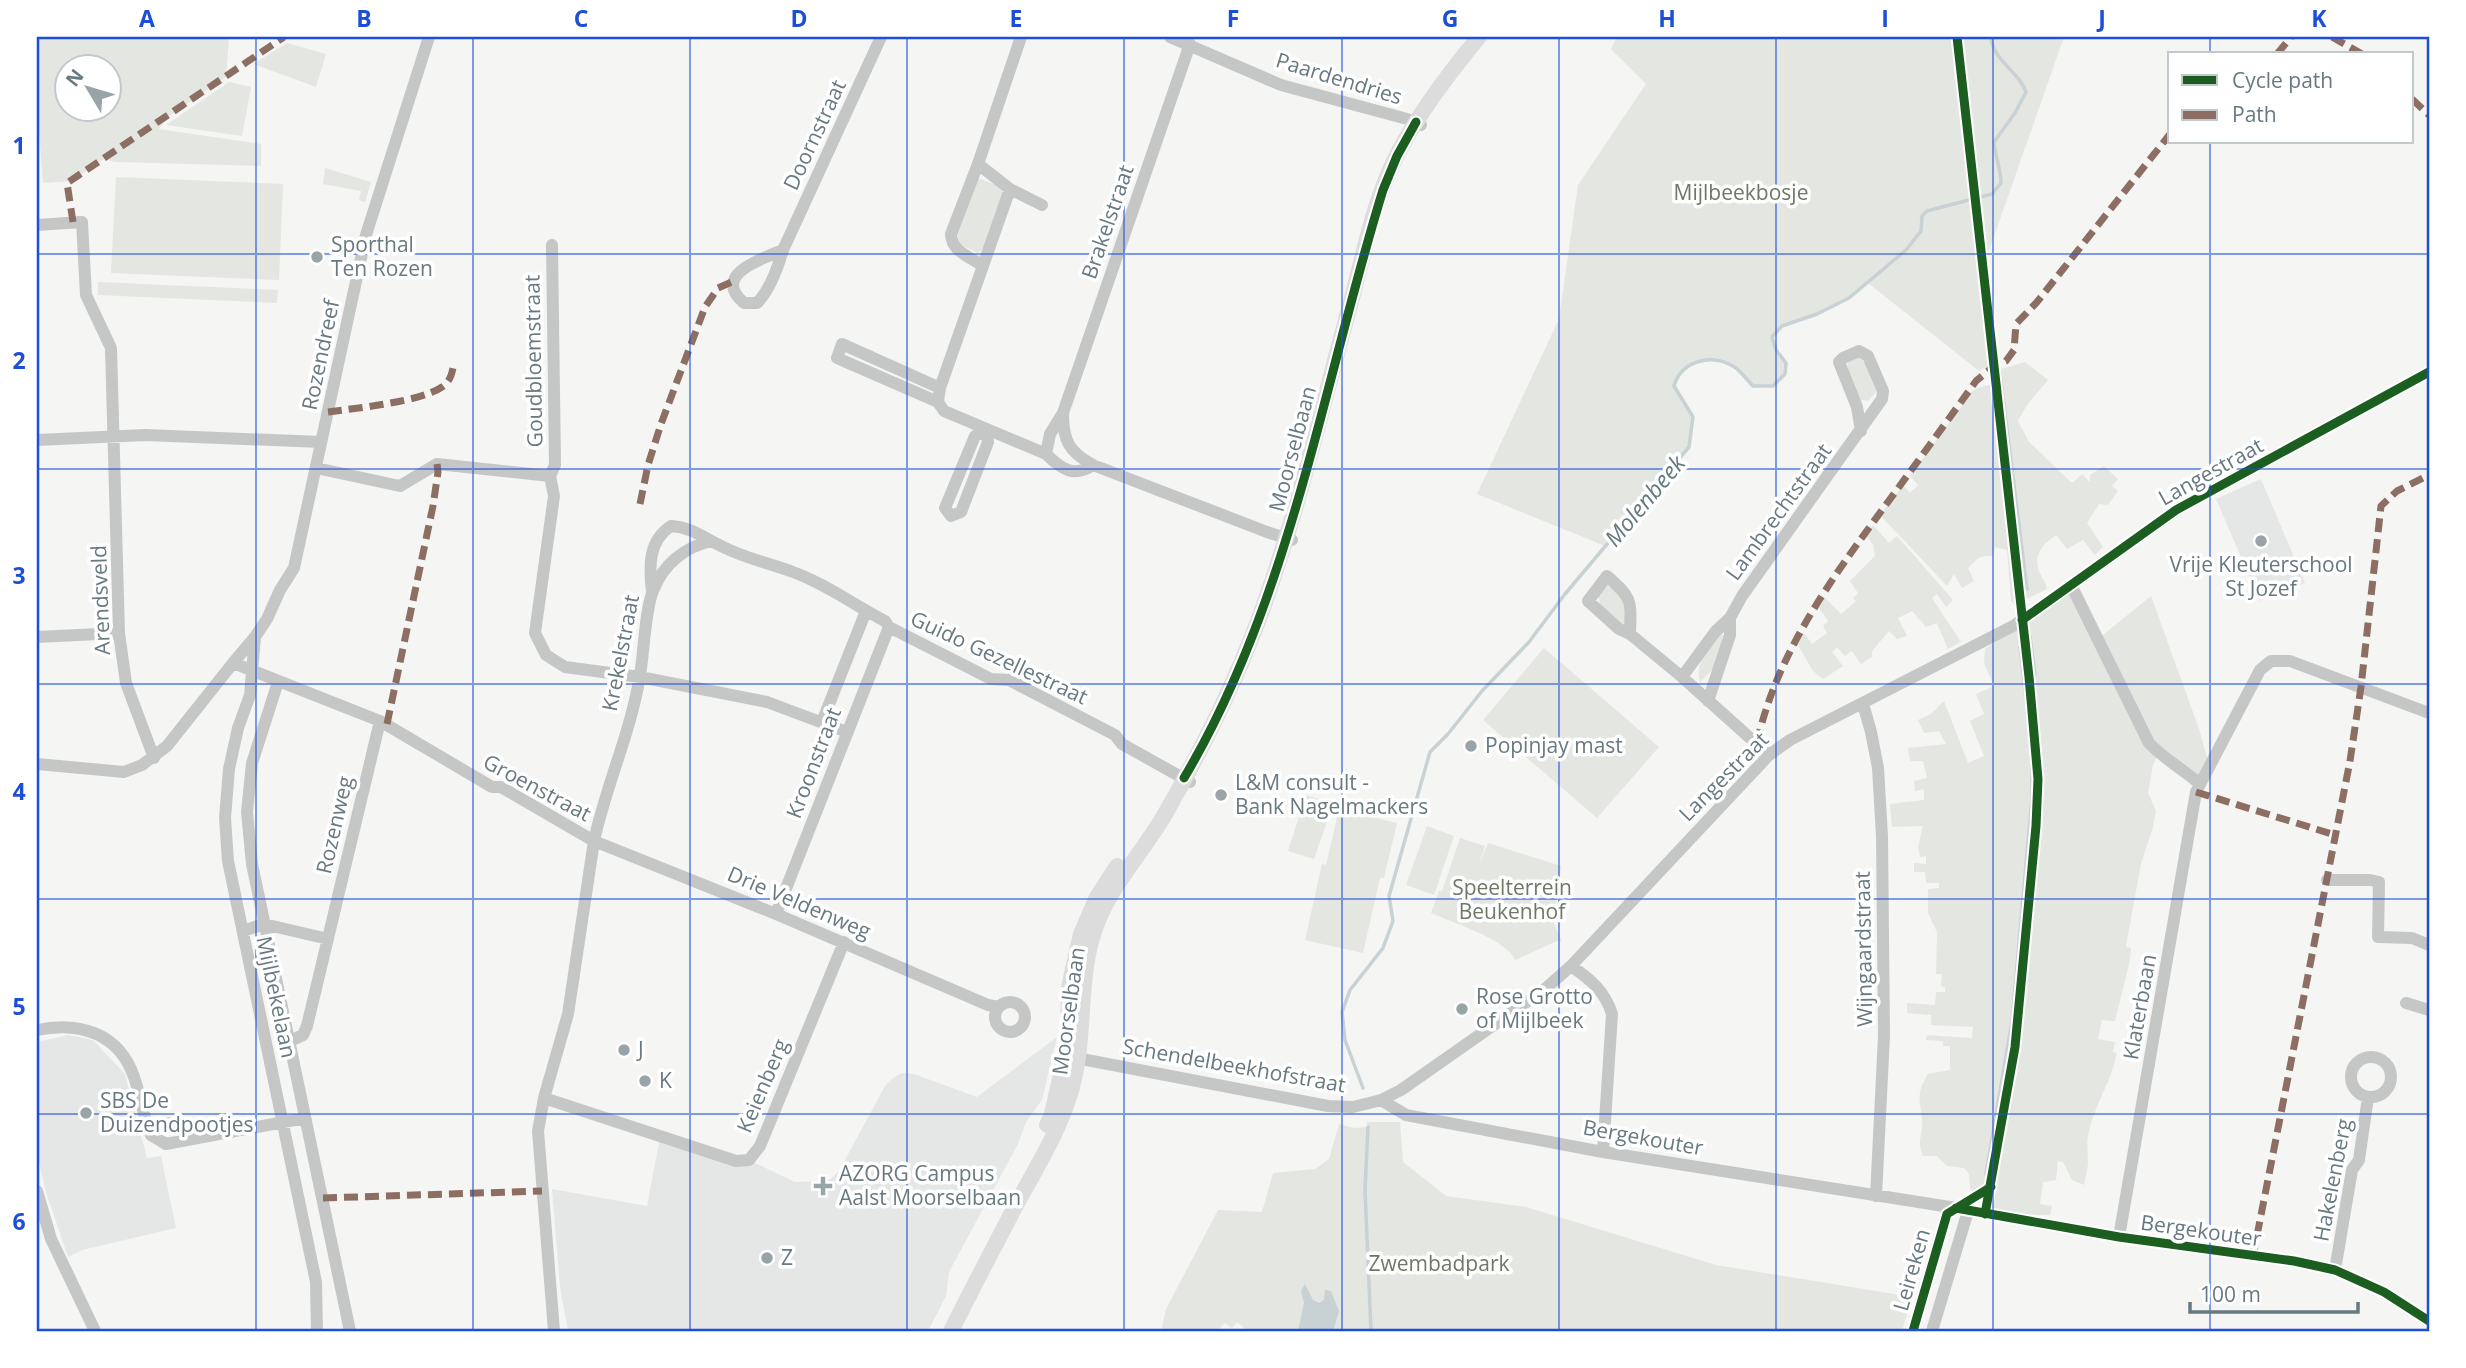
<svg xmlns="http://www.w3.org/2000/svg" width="2466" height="1368" font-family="'Open Sans',sans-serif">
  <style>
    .built { fill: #e5e6e6 }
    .green { fill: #e4e6e1; fill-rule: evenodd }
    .water { fill: #c8d1d3 }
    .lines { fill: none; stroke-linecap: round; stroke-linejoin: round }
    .stream { stroke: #c8d1d3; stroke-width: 3.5 }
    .minor { stroke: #c5c7c7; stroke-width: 12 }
    .major { stroke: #dcdcdd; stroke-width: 16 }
    .quiet { stroke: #8d6e63; stroke-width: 7; stroke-dasharray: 14 7; stroke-linecap: butt }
    .cycleway-casing { stroke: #fff; stroke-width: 13 }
    .cycleway { stroke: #1b5e20; stroke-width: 9 }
    .grid { fill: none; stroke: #1d4ed8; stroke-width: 2; stroke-opacity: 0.55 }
    .poi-dot { fill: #99a4a9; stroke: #fff; stroke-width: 2.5 }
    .labels { text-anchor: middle; stroke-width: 7; stroke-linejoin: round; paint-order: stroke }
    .street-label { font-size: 21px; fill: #677981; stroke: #fff }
    .park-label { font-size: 21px; fill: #6c7965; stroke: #fff }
    .poi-label { font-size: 21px; fill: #677981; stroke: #fff; text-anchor: start }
    .water-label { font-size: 23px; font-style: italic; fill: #637a7e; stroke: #fff }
    .neatline { fill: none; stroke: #1d4ed8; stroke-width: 2.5 }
    .grid-label { font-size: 23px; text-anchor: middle; font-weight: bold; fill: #1d4ed8 }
  </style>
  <rect width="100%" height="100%" fill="#f5f5f4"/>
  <path class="built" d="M2261 479 2305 583 2260 601 2216 499Z
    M68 1035 93 1040 125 1074 147 1158 161 1156 176 1228 82 1250 68 1257 45 1189 37 1152V1042Z
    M1057 1037 1042 1100 1026 1122 1018 1144 949 1272 946 1296 928 1331H568L560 1287 552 1189 647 1206 660 1137 749 1160 795 1182 824 1181 831 1179 839 1171 885 1086 892 1079 901 1073 914 1074 977 1097Z"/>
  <path class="green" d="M37 37H229L226 77 165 119 167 120 158 129 261 144V166L115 162 104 159 72 181 43 183 37 104ZM66 66H108V108H66Z
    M1617 37H2064L1986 259 1998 361 1979 371 1868 283C1853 295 1839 304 1821 312 1800 321 1787 319 1772 338L1776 350 1786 363 1785 374 1773 386H1753C1747 380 1741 371 1733 366 1711 353 1681 361 1674 386L1693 417 1689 447 1605 546 1477 494 1559 319 1578 185 1646 84 1611 49Z
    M287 43 326 54 316 87 253 64Z
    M229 82 251 87 242 136 166 125Z
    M325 168 371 182 365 202 359 200 361 191 323 184Z
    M116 177 283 184 279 280 111 273Z
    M981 179 999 186 1003 193 984 249 977 253 960 244 957 234 977 180Z
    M98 282 278 290 277 303 98 295Z
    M1858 357 1867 364 1878 390 1868 401 1861 400C1854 391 1845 374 1848 362Z
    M2025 362 2048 380 2027 405 2018 421 2029 442 2072 483 2082 474 2090 482V475L2104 466 2118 479 2112 486 2118 491 2108 505 2099 504 2087 523 2103 547 2095 555 2083 540 2067 549 2056 535C2043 544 2032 555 2040 573 2042 579 2046 582 2047 589L2024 600 2000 425 2016 606 2011 601 2007 550 1995 547 1993 556C1975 556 1980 558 1968 568L1974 581 1962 588 1954 574 1947 586 1880 515 1903 485 1910 493 1918 485 1910 476 1971 393 1977 388 1996 383 1998 370Z
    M1873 525 1889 543 1897 536 1953 600 1946 607 1937 594 1932 598 1961 642 1948 649 1937 623 1926 627 1912 611 1898 618 1907 636 1897 639 1889 631 1872 651V657L1861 664 1852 651 1845 656 1837 647 1832 652 1843 666 1823 679 1813 671 1798 645 1804 633 1812 644 1827 633 1823 626 1828 621 1819 608 1825 598 1841 614 1856 601 1853 598 1858 593 1850 581 1875 556 1873 544 1866 536Z
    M2071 585 2098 639 2151 596 2199 729 2210 768 2200 784 2158 753 2153 765 2148 793 2156 811 2153 827 2141 864 2127 940 2126 947 2131 948 2130 960 2115 1021 2102 1020 2098 1039 2115 1042 2113 1052 2117 1053C2112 1080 2095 1104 2089 1131 2086 1142 2088 1152 2088 1164 2087 1171 2085 1178 2084 1185L2072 1180 2063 1162 2058 1161 2056 1180 2043 1182 2040 1204 2052 1206 2050 1215 1985 1214 1987 1201H1976L1970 1187 1969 1174 1964 1168 1947 1166 1937 1156H1923C1918 1144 1920 1141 1922 1129 1924 1105 1912 1100 1928 1074L1950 1070V1046H1943V1041L1926 1040 1927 1035 1972 1038 1973 1027 1931 1025V1015L1907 1013V1003L1935 1005 1936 992H1945V987L1941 986 1942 974H1936L1937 932 1928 913V889L1939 888V883H1926L1925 872H1914V863L1926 864V856L1920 857 1918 847 1923 826 1892 827 1890 804 1924 800V789L1915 791 1914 781 1927 778 1923 761H1910L1908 748 1946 744 1939 731 1924 733 1918 720 1931 714 1944 701 1968 763 1984 756 1970 721 1984 714 1976 694 1994 686 1984 663 1985 649Z
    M1609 586 1622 594 1626 623 1623 627 1600 604 1598 595 1605 587Z
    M1720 634 1723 635 1715 667 1700 682C1694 662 1709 649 1720 634Z
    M1544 648 1659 747 1597 818 1483 720Z
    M1306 795 1333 804 1314 859 1288 851Z
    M1339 809 1397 823 1384 878H1380L1363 953 1305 940 1322 864 1326 865Z
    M1427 826 1454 836 1434 895 1406 885Z
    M1460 838 1485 846 1478 867 1488 843 1561 866 1554 924 1562 941H1557L1515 960C1508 940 1451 922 1431 913L1439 891H1442Z
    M1367 1122H1400L1403 1162 1446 1196 1526 1207 1716 1265 1912 1297 1902 1331H1247L1237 1322 1232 1328 1225 1323 1217 1331H1161L1166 1309 1218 1210 1262 1212 1273 1173 1315 1169 1329 1159 1339 1124 1354 1128 1367 1127Z"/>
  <path class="water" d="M1305 1284 1313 1300 1319 1303 1324 1300 1325 1290 1331 1291 1339 1311 1333 1331H1298L1304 1303 1301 1291Z"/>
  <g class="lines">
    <path class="stream" d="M2000 373 2027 589
      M2030 636 2035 675
      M1363 1088 1345 1040 1342 1012 1350 990 1383 948 1393 921 1389 896 1430 752 1448 734 1482 691 1529 642 1565 594 1689 447 1693 417 1674 386C1681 361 1711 353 1733 366 1741 371 1747 380 1753 386H1773L1785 374 1786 363 1776 350 1772 337 1782 326 1817 314 1849 298 1906 250 1921 231 1922 216 1927 211 1992 194 2001 183C2001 169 1995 156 1994 142L2015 113 2026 92C2018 70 1993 61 1991 37
      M1368 1127 1365 1190 1371 1331
      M1986 1174 2012 1021 2032 798V751L2020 647"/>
    <path class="minor" d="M1170 37 1281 85 1411 120 1421 125
      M1190 44 1063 413C1063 441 1069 452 1093 465L1267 532 1292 540
      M978 164 1010 189 940 388 938 402 944 411 1046 454C1061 469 1074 478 1093 465
      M1010 189 1042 205
      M37 225 82 222 86 295 111 348 119 633 126 683 154 758
      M552 245 555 465 550 476 554 496 535 633 546 655 565 667 640 677 767 702 847 732
      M783 250 881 37
      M783 250C778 267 770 290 757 303H744C711 275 761 259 783 250Z
      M983 266C970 257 951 251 951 234L978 164 1021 37
      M938 402 837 358 842 344 940 388
      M986 430 988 442 961 512 951 516 945 508 975 436Z
      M37 440 145 435 321 442
      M1046 454 1050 434 1063 413
      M316 468 400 486 437 464 550 476
      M711 541C685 547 663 564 653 591 645 610 644 653 640 675 631 732 606 785 594 841L776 914 988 1005 999 1007
      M2071 585 2149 743C2164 759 2184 770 2200 784
      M652 592C649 567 648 541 671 526 691 527 704 538 721 546 744 558 769 563 793 572 826 584 854 605 885 621L889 627 991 679 1009 680 1115 735 1122 744 1190 782
      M1630 634C1631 600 1633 599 1607 576L1588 601 1619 629 1630 634 1682 677 1769 755
      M37 637 119 633
      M255 637 250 695 238 728 229 769 225 818 228 861 316 1282 317 1331
      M233 663 255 637 267 619 280 590 294 568 366 235 429 37
      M1682 677 1715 632 1730 618 1742 596 1882 399 1883 391 1868 356 1859 351 1843 358 1839 362 1857 407 1861 431
      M278 682 252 763 247 812 252 864 350 1331
      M1708 701 1730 635V618
      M1863 704 1871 732 1878 768 1882 836 1884 1036 1876 1196
      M822 722 866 611
      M37 764 124 772 142 765 167 746 233 663 380 721 492 787H501L594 841 568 1014 544 1098 538 1131 554 1331
      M2327 880H2370L2379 882 2378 937 2412 938 2429 945
      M776 914 889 627
      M243 931 264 924 328 939
      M1571 966C1590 979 1605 991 1612 1014L1603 1152
      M995 1017a15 15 0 1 1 30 0a15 15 0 1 1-30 0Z
      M2406 1003 2429 1010
      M37 1030C79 1021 119 1033 134 1077 141 1096 143 1117 151 1135L166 1144 305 1118
      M290 1041 303 1035 307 1026 380 721
      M2351 1077a20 20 0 1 1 40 0a20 20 0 1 1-40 0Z
      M1071 1057 1328 1106 1353 1107 1381 1100 1401 1090 1545 989 1571 966 1769 755 1790 740 2015 625 2176 510 2429 372
      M544 1098 736 1161 749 1160 760 1146 844 942
      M1381 1100 1406 1115 1603 1152 1956 1208 2119 1237 2294 1261 2335 1270 2384 1292 2429 1321
      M147 1127 171 1123 207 1136
      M37 1191 51 1239 95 1331
      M2119 1237 2196 792 2260 670 2271 661H2290L2429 713
      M2335 1270 2352 1170 2359 1160 2368 1097
      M1932 1331 1968 1211"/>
    <path class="major" d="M1047 1125 1052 1114 1068 1043 1069 987 1081 934 1097 897 1117 866
      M951 1331C972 1289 994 1247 1016 1205 1035 1170 1057 1135 1069 1097 1089 1037 1074 973 1100 916 1117 878 1145 849 1165 814 1204 746 1239 676 1265 602 1300 504 1323 402 1351 302 1364 253 1374 199 1398 153 1420 111 1449 73 1479 37"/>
    <path class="quiet" d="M2332 37 2362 54
      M2277 54 2291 37
      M2412 99 2429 115
      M73 222 67 183 284 37
      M328 412C356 408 420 402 442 387 451 381 452 373 454 363
      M640 504 648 465 661 424 705 307 718 288 734 281
      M387 724 433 506 438 472 437 464
      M1757 743C1776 654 1832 578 1885 506 1915 465 1946 423 1976 381L1994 366 2006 361 2014 350 2016 324 2037 302 2170 134
      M2196 792 2335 835
      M323 1198 542 1191
      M2253 1256 2350 761 2361 687 2381 506 2397 491 2429 475"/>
    <defs>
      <path id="cycleway" d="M1957 37 2029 677 2038 779 2036 826 2015 1047 1985 1214
        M2022 620 2176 510 2429 372
        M1184 778C1291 598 1322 387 1383 190L1397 156 1416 122
        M1956 1208 2119 1237 2294 1261 2335 1270 2384 1292 2429 1321
        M1913 1331 1947 1214 1991 1187"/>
    </defs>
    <use href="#cycleway" class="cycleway-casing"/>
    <use href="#cycleway" class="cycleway"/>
  </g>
  <path class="grid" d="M256 37V1331M473 37V1331M690 37V1331M907 37V1331M1124 37V1331M1342 37V1331M1559 37V1331M1776 37V1331M1993 37V1331M2210 37V54M2210 142V1331M37 254H2429M37 469H2429M37 684H2429M37 899H2429M37 1114H2429"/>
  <g class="poi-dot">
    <circle cx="317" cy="257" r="7"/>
    <circle cx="2261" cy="541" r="7"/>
    <circle cx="1471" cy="746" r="7"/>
    <circle cx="1221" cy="795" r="7"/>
    <circle cx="1462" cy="1009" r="7"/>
    <circle cx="624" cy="1050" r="7"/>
    <circle cx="645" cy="1081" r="7"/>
    <circle cx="86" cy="1113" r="7"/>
    <path d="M819.5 1175.5h7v7h7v7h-7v7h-7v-7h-7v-7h7z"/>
    <circle cx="767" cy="1258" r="7"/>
  </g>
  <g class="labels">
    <g class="street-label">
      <text transform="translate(1339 79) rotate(17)" y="7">Paardendries</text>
      <text transform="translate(815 135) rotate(-65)" y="7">Doornstraat</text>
      <text transform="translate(1108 222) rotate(-71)" y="7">Brakelstraat</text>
      <text transform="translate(321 355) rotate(-78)" y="7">Rozendreef</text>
      <text transform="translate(534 361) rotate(-91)" y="7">Goudbloemstraat</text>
      <text transform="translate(1293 449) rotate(-75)" y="7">Moorselbaan</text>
      <text transform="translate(2211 472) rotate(-29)" y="7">Langestraat</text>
      <text transform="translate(1779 512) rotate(-54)" y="7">Lambrechtstraat</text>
      <text transform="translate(101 600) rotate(-92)" y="7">Arendsveld</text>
      <text transform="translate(621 653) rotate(-79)" y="7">Krekelstraat</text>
      <text transform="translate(999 658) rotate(25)" y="7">Guido Gezellestraat</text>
      <text transform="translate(814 763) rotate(-69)" y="7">Kroonstraat</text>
      <text transform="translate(1724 777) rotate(-45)" y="7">Langestraat</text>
      <text transform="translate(537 788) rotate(28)" y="7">Groenstraat</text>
      <text transform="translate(335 825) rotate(-77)" y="7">Rozenweg</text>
      <text transform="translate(799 903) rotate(23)" y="7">Drie Veldenweg</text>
      <text transform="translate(1864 949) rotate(-91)" y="7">Wijngaardstraat</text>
      <text transform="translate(276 997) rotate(78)" y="7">Mijlbekelaan</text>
      <text transform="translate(2140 1007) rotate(-80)" y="7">Klaterbaan</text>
      <text transform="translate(1069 1011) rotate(-82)" y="7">Moorselbaan</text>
      <text transform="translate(1234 1066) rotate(10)" y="7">Schendelbeekhofstraat</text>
      <text transform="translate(763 1086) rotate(-67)" y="7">Keienberg</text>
      <text transform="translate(1643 1138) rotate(10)" y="7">Bergekouter</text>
      <text transform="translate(2333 1180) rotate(-79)" y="7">Hakelenberg</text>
      <text transform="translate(2201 1231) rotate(8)" y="7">Bergekouter</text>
      <text transform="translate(1912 1270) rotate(-74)" y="7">Leireken</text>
    </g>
    <g class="park-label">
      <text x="1741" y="200">Mijlbeekbosje</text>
      <text x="1512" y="895">Speelterrein<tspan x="1512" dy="24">Beukenhof</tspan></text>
      <text x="1439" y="1271">Zwembadpark</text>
    </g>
    <g class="poi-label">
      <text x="331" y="252">Sporthal<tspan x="331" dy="24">Ten Rozen</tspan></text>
      <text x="2261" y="572" text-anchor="middle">Vrije Kleuterschool<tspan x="2261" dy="24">St Jozef</tspan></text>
      <text x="1485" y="753">Popinjay mast</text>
      <text x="1235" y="790">L&amp;M consult -<tspan x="1235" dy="24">Bank Nagelmackers</tspan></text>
      <text x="1476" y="1004">Rose Grotto<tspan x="1476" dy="24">of Mijlbeek</tspan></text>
      <text x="638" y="1057">J</text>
      <text x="659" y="1088">K</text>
      <text x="100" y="1108">SBS De<tspan x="100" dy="24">Duizendpootjes</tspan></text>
      <text x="839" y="1181">AZORG Campus<tspan x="839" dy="24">Aalst Moorselbaan</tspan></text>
      <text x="781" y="1265">Z</text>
    </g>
    <g class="water-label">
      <text transform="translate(1645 501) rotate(-50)" y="8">Molenbeek</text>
    </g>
  </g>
  <rect width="2466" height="1368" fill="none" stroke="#ffffff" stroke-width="77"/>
  <rect x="2168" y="52" width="245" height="91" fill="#ffffff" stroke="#c2c9cd" stroke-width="2"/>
  <rect x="2182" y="75" width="35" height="10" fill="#1b5e20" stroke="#c2c9cd" stroke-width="2"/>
  <text x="2232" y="88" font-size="21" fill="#677981">Cycle path</text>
  <rect x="2182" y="110" width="35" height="10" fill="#8d6e63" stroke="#c2c9cd" stroke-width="2"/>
  <text x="2232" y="122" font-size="21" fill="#677981">Path</text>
  <g transform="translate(88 88) rotate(308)"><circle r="33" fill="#ffffff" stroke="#c2c9cd" stroke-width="2"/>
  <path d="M0-5L12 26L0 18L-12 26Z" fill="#99a4a9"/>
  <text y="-10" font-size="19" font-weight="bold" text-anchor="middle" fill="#677981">N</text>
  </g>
  <path d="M2190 1302v10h168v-10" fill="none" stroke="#677981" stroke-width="3.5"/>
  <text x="2200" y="1302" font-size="21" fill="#677981" stroke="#ffffff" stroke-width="5" paint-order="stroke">100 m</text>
  <rect x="38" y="38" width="2390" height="1292" class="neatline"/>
  <g class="grid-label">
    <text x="147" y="27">A</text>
    <text x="364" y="27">B</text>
    <text x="581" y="27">C</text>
    <text x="799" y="27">D</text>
    <text x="1016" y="27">E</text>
    <text x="1233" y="27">F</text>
    <text x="1450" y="27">G</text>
    <text x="1667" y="27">H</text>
    <text x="1885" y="27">I</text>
    <text x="2102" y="27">J</text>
    <text x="2319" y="27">K</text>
    <text x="19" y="154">1</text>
    <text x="19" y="369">2</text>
    <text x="19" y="584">3</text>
    <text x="19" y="800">4</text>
    <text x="19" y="1015">5</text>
    <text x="19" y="1230">6</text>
  </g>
</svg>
